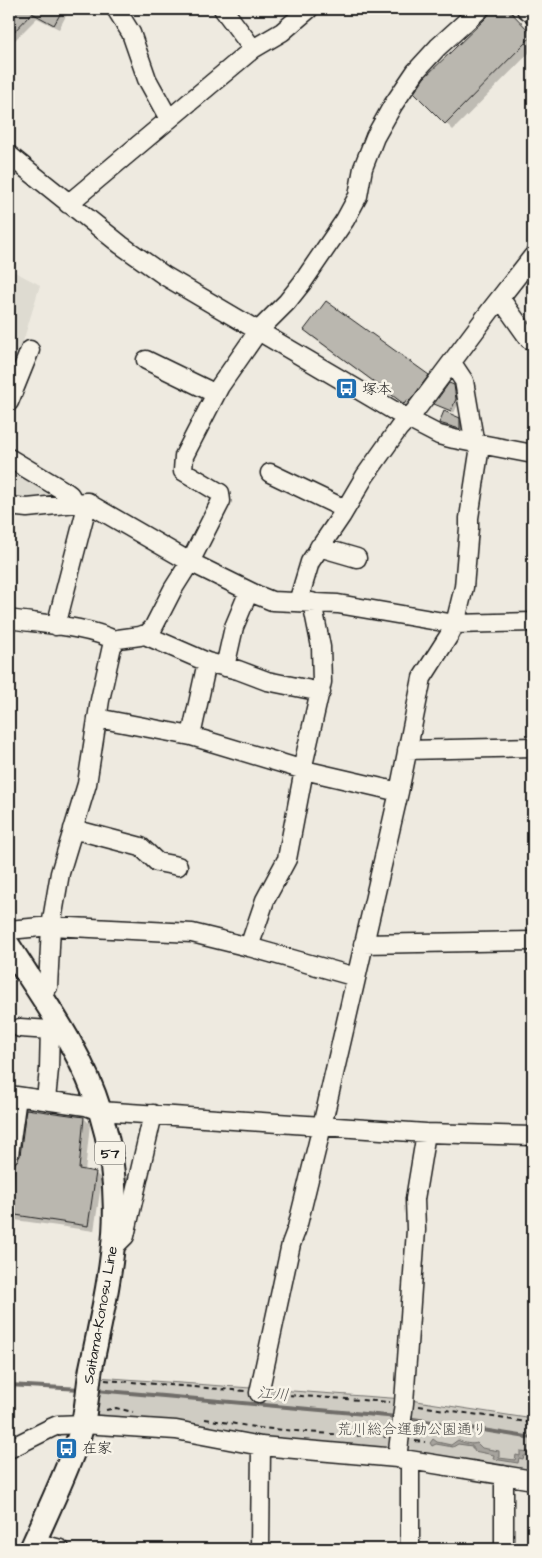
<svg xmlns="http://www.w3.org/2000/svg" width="542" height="1558" font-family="'Architects Daughter','Klee One',sans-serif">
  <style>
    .built { fill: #dedbd1 }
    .green { fill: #cfccc3; stroke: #767470 }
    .water { fill: #a6a39d; stroke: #6f6d69 }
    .shadow { fill: #0003 }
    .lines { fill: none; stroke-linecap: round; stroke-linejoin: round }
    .stream { stroke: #6f6d69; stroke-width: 4 }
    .building { fill: #bab7af; stroke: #1c1c1c }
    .minor-casing { stroke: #1c1c1c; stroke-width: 21 }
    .major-casing { stroke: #1c1c1c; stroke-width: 26 }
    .path { stroke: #1c1c1c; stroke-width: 2; stroke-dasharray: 5 4; stroke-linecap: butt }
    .minor { stroke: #f7f3e8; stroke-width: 18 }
    .major { stroke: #f7f3e8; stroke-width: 22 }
    .labels { text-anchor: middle; stroke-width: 5; stroke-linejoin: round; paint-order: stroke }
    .shield { fill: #f7f3e8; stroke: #5e5c59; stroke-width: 1 }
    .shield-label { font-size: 14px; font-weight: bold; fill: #1c1c1c }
    .poi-label { font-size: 15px; fill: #1c1c1c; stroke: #f7f3e8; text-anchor: start }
    .street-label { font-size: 15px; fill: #1c1c1c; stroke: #f7f3e8 }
    .park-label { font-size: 15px; fill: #52514e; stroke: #f7f3e8 }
    .water-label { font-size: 16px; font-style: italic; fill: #535250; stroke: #f7f3e8 }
  </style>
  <rect width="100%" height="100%" fill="#eeeae0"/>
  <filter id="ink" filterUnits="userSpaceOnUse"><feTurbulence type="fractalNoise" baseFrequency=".02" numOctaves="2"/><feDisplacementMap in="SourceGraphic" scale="10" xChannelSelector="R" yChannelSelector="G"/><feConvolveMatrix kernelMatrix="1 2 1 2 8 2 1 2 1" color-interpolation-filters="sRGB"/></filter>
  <g filter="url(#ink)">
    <path class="built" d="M9 269 40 285 14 372 9 385Z
      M9 462 63 492 9 501Z"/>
    <path class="green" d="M97 1377 404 1399 533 1419V1475L292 1444 98 1417 93 1408Z"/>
    <path class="water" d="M433 1439 437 1442 451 1445 458 1440C462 1443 473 1445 477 1443L482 1448 499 1451V1458L515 1460 516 1455 520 1456V1451L533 1452V1455L524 1456 523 1459 519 1458 518 1463 493 1459 494 1455 474 1451V1448H472V1446L458 1444 453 1447 436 1444 432 1446 430 1443Z"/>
    <path class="shadow" d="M14 9H65L68 12 59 29 37 18 9 46 12 49 9 53V14Z
      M496 9H506L533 35V49L453 130 415 93Z
      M305 330 428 376 434 382 412 410 312 337Z
      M453 386 456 390 459 402 454 413 435 404Z
      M459 419 462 422 463 432 444 426 441 423Z
      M84 1118 90 1124 85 1172 95 1173 102 1179 94 1231 15 1220 9 1214 13 1189H9V1172L15 1173Z
      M9 1304 14 1309 11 1336H9Z"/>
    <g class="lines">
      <path class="stream" d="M9 1385 81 1389
        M96 1390 398 1417
        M407 1418 533 1438"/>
    </g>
    <path class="building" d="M13 9H63L54 25 32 13 9 37V13Z
      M493 9H508L533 35 445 124 414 93 424 78 487 17Z
      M326 301 429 375 410 401 408 399 404 404 304 330Z
      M449 383 454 385 456 399 451 411 434 404Z
      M444 411 460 418V429L439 423Z
      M26 1109 84 1117 79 1169 96 1172 88 1226 9 1214 15 1163 20 1156Z"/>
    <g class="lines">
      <defs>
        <path id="minor" d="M116 9 131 33 147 79 169 119
          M223 9 253 49
          M526 9 533 14
          M9 155 121 245 165 276 408 419 439 435 454 439 533 454
          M68 204 253 49 282 32 309 9
          M500 298 529 339H533
          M146 360 216 394
          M452 363 464 381 475 445
          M9 402 30 350
          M9 458 66 492 70 495 74 503
          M270 473 345 509
          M9 506 27 508 86 502 190 562 257 595 272 601 338 604 455 624 533 622
          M319 547 357 558
          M298 602 310 562 342 515 365 476 399 428 415 411 493 307 533 256
          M9 619C40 624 89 626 116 641
          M56 626 88 502
          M145 635 207 662 238 670 267 681 321 692
          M225 667 234 627 249 591
          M97 718 191 736 304 770 399 792
          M191 736 207 662
          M407 750 533 747
          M302 770 322 682 321 647 312 602
          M73 829 141 847 157 862 178 866
          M9 930 51 926 192 933 249 947 356 977
          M363 944 533 941
          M249 947 265 900 287 859 304 770
          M40 995 48 987 51 926 60 873 87 784 100 700 112 646 118 639 140 636 148 633 153 628 173 589 190 562 221 501 220 493 183 471 184 456 220 386 259 330 287 302 302 283 345 220 358 196 363 168 375 137 393 105 416 71 438 47 480 9
          M20 1028 50 1030
          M9 1095 86 1106 100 1111 426 1133 533 1136
          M46 1100 49 1069 50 1028 56 1020
          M9 1155 17 1097
          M113 1248 125 1236 153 1114
          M259 1393 291 1244 297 1228 322 1126 399 792 422 678 450 634 455 624 464 587 469 528V518L480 446
          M9 1449 51 1428 58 1425 83 1424 176 1430 261 1446 397 1458 533 1480
          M397 1458 404 1403 416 1230 415 1199 426 1133
          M34 1542 60 1549
          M260 1549 261 1446
          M410 1549V1461
          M504 1549V1475"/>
        <path id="major" d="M9 946C42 998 82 1051 100 1111 129 1204 110 1276 91 1368 87 1390 87 1413 80 1434 66 1474 48 1511 31 1549"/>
      </defs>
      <use href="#minor" class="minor-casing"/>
      <use href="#major" class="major-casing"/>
      <path class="path" d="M105 1380 245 1391
        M272 1394 390 1402
        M419 1406 533 1423
        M106 1410 116 1408 133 1412
        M205 1419 260 1428 355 1436 369 1434 386 1437
        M415 1441 425 1442"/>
      <use href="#minor" class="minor"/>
      <use href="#major" class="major"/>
    </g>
  </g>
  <defs>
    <symbol id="bus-square" viewBox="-11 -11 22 22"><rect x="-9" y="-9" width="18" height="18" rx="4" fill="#1f6fb2" stroke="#f7f3e8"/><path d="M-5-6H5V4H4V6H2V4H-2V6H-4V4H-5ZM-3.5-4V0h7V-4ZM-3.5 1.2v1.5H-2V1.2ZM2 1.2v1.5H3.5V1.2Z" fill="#fff"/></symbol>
  </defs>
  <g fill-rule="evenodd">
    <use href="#bus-square" x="334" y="376" width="25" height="25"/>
    <use href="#bus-square" x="54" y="1436" width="25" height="25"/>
  </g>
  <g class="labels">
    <rect class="shield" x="95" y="1141.5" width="30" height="23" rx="4"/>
    <g class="shield-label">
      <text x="110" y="1158">57</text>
    </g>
    <g class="poi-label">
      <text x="362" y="394">塚本</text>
      <text x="82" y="1453">在家</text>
    </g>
    <g class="street-label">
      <text transform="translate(100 1315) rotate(-80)" y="5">Saitama-Konosu Line</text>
    </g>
    <g class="park-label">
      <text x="412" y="1434">荒川総合運動公園通り</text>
    </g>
    <g class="water-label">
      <text transform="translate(273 1393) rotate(5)" y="6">江川</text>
    </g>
  </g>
  <rect width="542" height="1558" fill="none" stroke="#f7f3e8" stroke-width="30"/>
  <rect x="15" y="15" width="512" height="1528" fill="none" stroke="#1c1c1c" stroke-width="2" filter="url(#ink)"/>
</svg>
